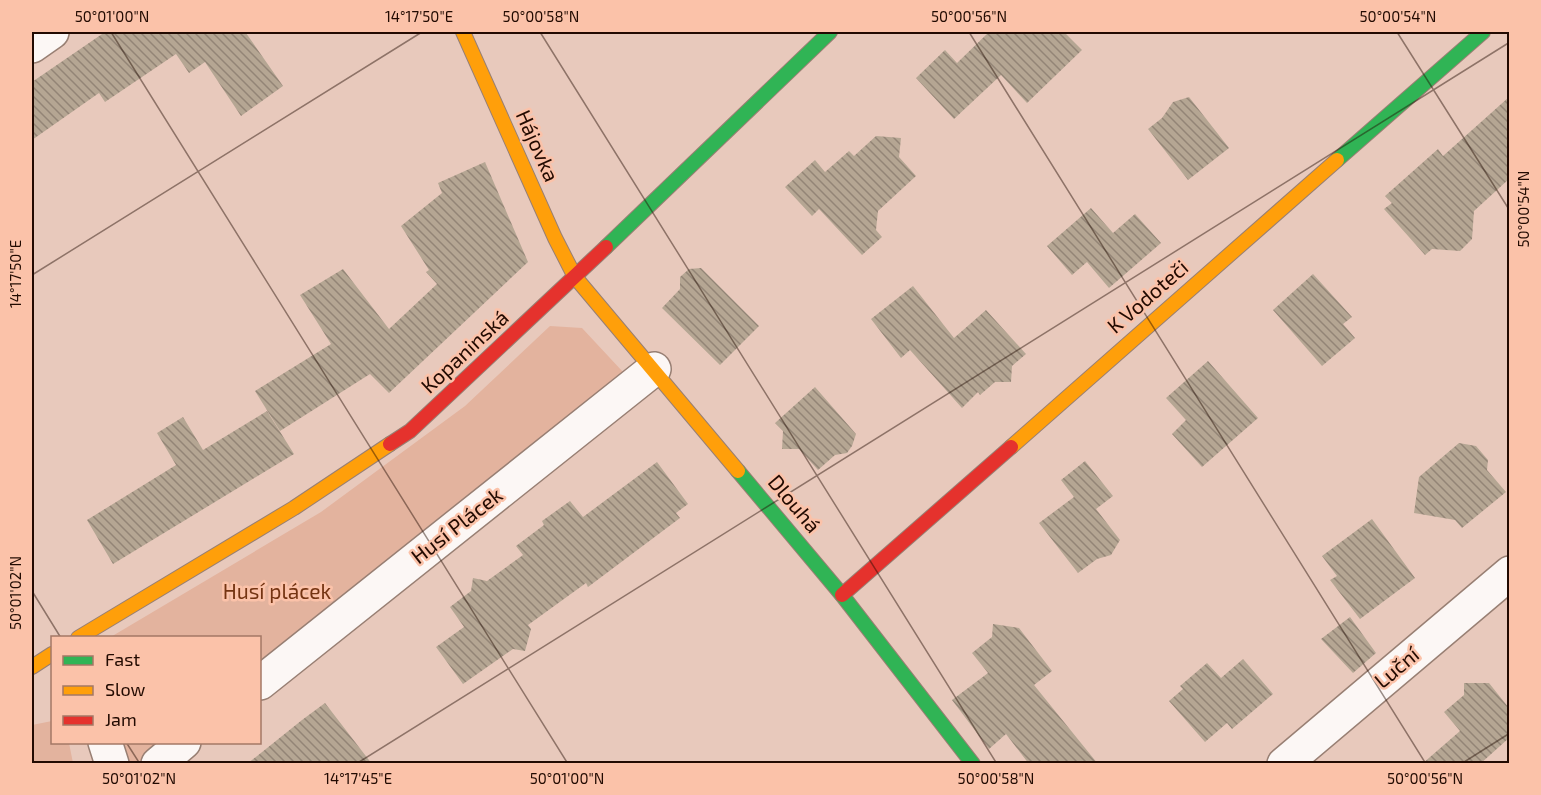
<svg xmlns="http://www.w3.org/2000/svg" width="1541" height="795" font-family="'Exo 2',sans-serif">
  <style>
    .green { fill: #e3b39e }
    .building { fill: url(#building-back-hatch) }
    .lines { fill: none; stroke-linecap: round; stroke-linejoin: round }
    .street-casing { stroke: #987f73; stroke-width: 36 }
    .fast-casing { stroke: #987f73; stroke-width: 16 }
    .slow-casing { stroke: #987f73; stroke-width: 16 }
    .jam-casing { stroke: #987f73; stroke-width: 16 }
    .street { stroke: #fcf7f5; stroke-width: 33 }
    .fast { stroke: #30b455; stroke-width: 14 }
    .slow { stroke: #ff9f0a; stroke-width: 14 }
    .jam { stroke: #e5322d; stroke-width: 14 }
    .ticks { fill: none; stroke: #220a01; stroke-width: 1.5; stroke-opacity: 0.45 }
    .labels { text-anchor: middle; stroke-width: 5; stroke-linejoin: round; paint-order: stroke }
    .street-label { font-size: 21px; fill: #220a01; stroke: #fbc2a9 }
    .park-label { font-size: 21px; fill: #743412; stroke: #fbc2a9 }
    .neatline { fill: none; stroke: #220a01; stroke-width: 2 }
    .ticks-label { font-size: 15px; text-anchor: middle; fill: #220a01 }
  </style>
  <defs>
    <pattern id="building-back-hatch" width="6" height="6" patternUnits="userSpaceOnUse" patternTransform="scale(1.5)"><rect width="6" height="6" fill="#b5a693"/><path d="M-1 5l2 2M0 0l6 6M5-1l2 2" fill="none" stroke="#938576"/></pattern>
  </defs>
  <rect width="100%" height="100%" fill="#e8c9bc"/>
  <path class="green" d="M550 326 582 328 623 372 524 459 260 663V638H109L321 512 465 406Z
    M52 721V742L69 743 73 763H32V725Z
    M119 743H166L147 760 123 762Z"/>
  <path class="building" d="M105 32H249L246 33 283 86 241 116 205 62 189 73 176 54 105 102 99 93 32 140V82Z
    M989 32H1064L1082 50 1027 103 1001 75 954 119 916 78 945 50 957 63Z
    M1189 97 1229 148 1188 180 1148 129 1162 118 1173 102Z
    M1509 97V179L1474 211 1472 239 1460 251 1432 249 1425 255 1384 209 1392 203 1385 196 1438 149 1443 156Z
    M876 136 901 138 899 157 916 176 878 211 876 230 882 237 862 255 819 209 812 216 785 187 815 160 825 172 849 151 854 156Z
    M485 162 528 262 389 393 370 374 280 431 255 391 331 344 300 295 343 269 389 329 437 284 426 272 429 270 401 226 442 193 438 183Z
    M1091 208 1113 233 1135 214 1161 243 1109 288 1087 262 1072 275 1047 246Z
    M701 268 759 326 720 365 662 308 680 289V277L689 269Z
    M1313 274 1352 317 1343 324 1355 338 1322 366 1273 310Z
    M913 286 954 338 986 310 1026 354 1012 366 1011 382H995L980 395 978 392 962 408 910 350 901 358 871 319Z
    M1208 361 1258 418 1202 467 1172 434 1186 420 1166 398Z
    M815 387 856 434 852 446 847 453 835 455 818 470 799 449H782L783 431 775 423Z
    M267 411 294 454 113 564 87 520 176 465 157 433 183 417 203 450Z
    M1459 443 1476 446 1488 460 1487 470 1506 492 1462 528 1455 520 1414 513 1419 477Z
    M1085 461 1113 496 1096 509 1120 540 1111 555 1097 559 1078 573 1039 523 1074 497 1061 480Z
    M657 462 688 504 676 513 680 518 588 587 586 583 528 625 531 629 525 651 513 649 463 684 436 647 464 627 450 607 471 591 473 578 487 581 523 555 516 546 544 525 542 521 570 501 583 517Z
    M1372 519 1415 578 1360 619 1330 580 1337 576 1322 556Z
    M1350 617 1376 653 1353 673 1321 639Z
    M993 624 1019 628 1052 671 1034 685 1098 764H1029L1006 734 989 749 952 700 988 673 972 653 992 637Z
    M1243 659 1273 694 1232 729 1227 723 1205 742 1169 701 1183 689 1180 686 1207 663 1221 678Z
    M1464 683H1489L1509 708V738L1480 764H1422L1460 731 1444 712 1464 695Z
    M325 703 372 764H247L302 720Z"/>
  <g class="lines">
    <defs>
      <path id="street" d="M32 46 52 32
        M260 683 654 369
        M105 742 112 764
        M158 764 184 742
        M1284 764 1510 573"/>
      <path id="fast" d="M1337 160 1483 32
        M606 247 830 32
        M738 471 842 595 973 764"/>
      <path id="slow" d="M463 32 555 238 575 277 738 471
        M1011 447 1337 160
        M78 638 294 508 390 444
        M32 667 52 654"/>
      <path id="jam" d="M390 444 410 431 606 247
        M842 595 1011 447"/>
    </defs>
    <use href="#street" class="street-casing"/>
    <use href="#fast" class="fast-casing"/>
    <use href="#slow" class="slow-casing"/>
    <use href="#jam" class="jam-casing"/>
    <use href="#street" class="street"/>
    <use href="#fast" class="fast"/>
    <use href="#slow" class="slow"/>
    <use href="#jam" class="jam"/>
  </g>
  <path class="ticks" d="M111 32 568 764M540 32 997 764M969 32 1426 764M1397 32 1510 211M32 275 422 32M32 591 61 638M126 742 140 764M356 764 1510 42M1461 764 1510 733"/>
  <g class="labels">
    <g class="street-label">
      <text transform="translate(537 146) rotate(66)" y="7">Hájovka</text>
      <text transform="translate(1148 297) rotate(-41)" y="7">K Vodoteči</text>
      <text transform="translate(465 352) rotate(-43)" y="7">Kopaninská</text>
      <text transform="translate(794 504) rotate(50)" y="7">Dlouhá</text>
      <text transform="translate(457 526) rotate(-38)" y="7">Husí Plácek</text>
      <text transform="translate(1397 668) rotate(-40)" y="7">Luční</text>
    </g>
    <g class="park-label">
      <text x="277" y="599">Husí plácek</text>
    </g>
  </g>
  <rect width="1541" height="795" fill="none" stroke="#fbc2a9" stroke-width="66"/>
  <rect x="51" y="636" width="210" height="108" fill="#fbc2a9" stroke="#a47866" stroke-width="1.5"/>
  <rect x="63" y="656" width="30" height="9" fill="#30b455" stroke="#a47866" stroke-width="1.5"/>
  <text x="105" y="666" font-size="18" fill="#220a01">Fast</text>
  <rect x="63" y="686" width="30" height="9" fill="#ff9f0a" stroke="#a47866" stroke-width="1.5"/>
  <text x="105" y="696" font-size="18" fill="#220a01">Slow</text>
  <rect x="63" y="716" width="30" height="9" fill="#e5322d" stroke="#a47866" stroke-width="1.5"/>
  <text x="105" y="726" font-size="18" fill="#220a01">Jam</text>
  <rect x="33" y="33" width="1475" height="729" class="neatline"/>
  <g class="ticks-label">
    <text x="112" y="22">50°01'00"N</text>
    <text x="419" y="22">14°17'50"E</text>
    <text x="541" y="22">50°00'58"N</text>
    <text x="969" y="22">50°00'56"N</text>
    <text x="1398" y="22">50°00'54"N</text>
    <text transform="translate(1524 209) rotate(-90)" y="5">50°00'54"N</text>
    <text transform="translate(16 274) rotate(-90)" y="5">14°17'50"E</text>
    <text transform="translate(16 593) rotate(-90)" y="5">50°01'02"N</text>
    <text x="139" y="784">50°01'02"N</text>
    <text x="358" y="784">14°17'45"E</text>
    <text x="567" y="784">50°01'00"N</text>
    <text x="996" y="784">50°00'58"N</text>
    <text x="1425" y="784">50°00'56"N</text>
  </g>
</svg>
